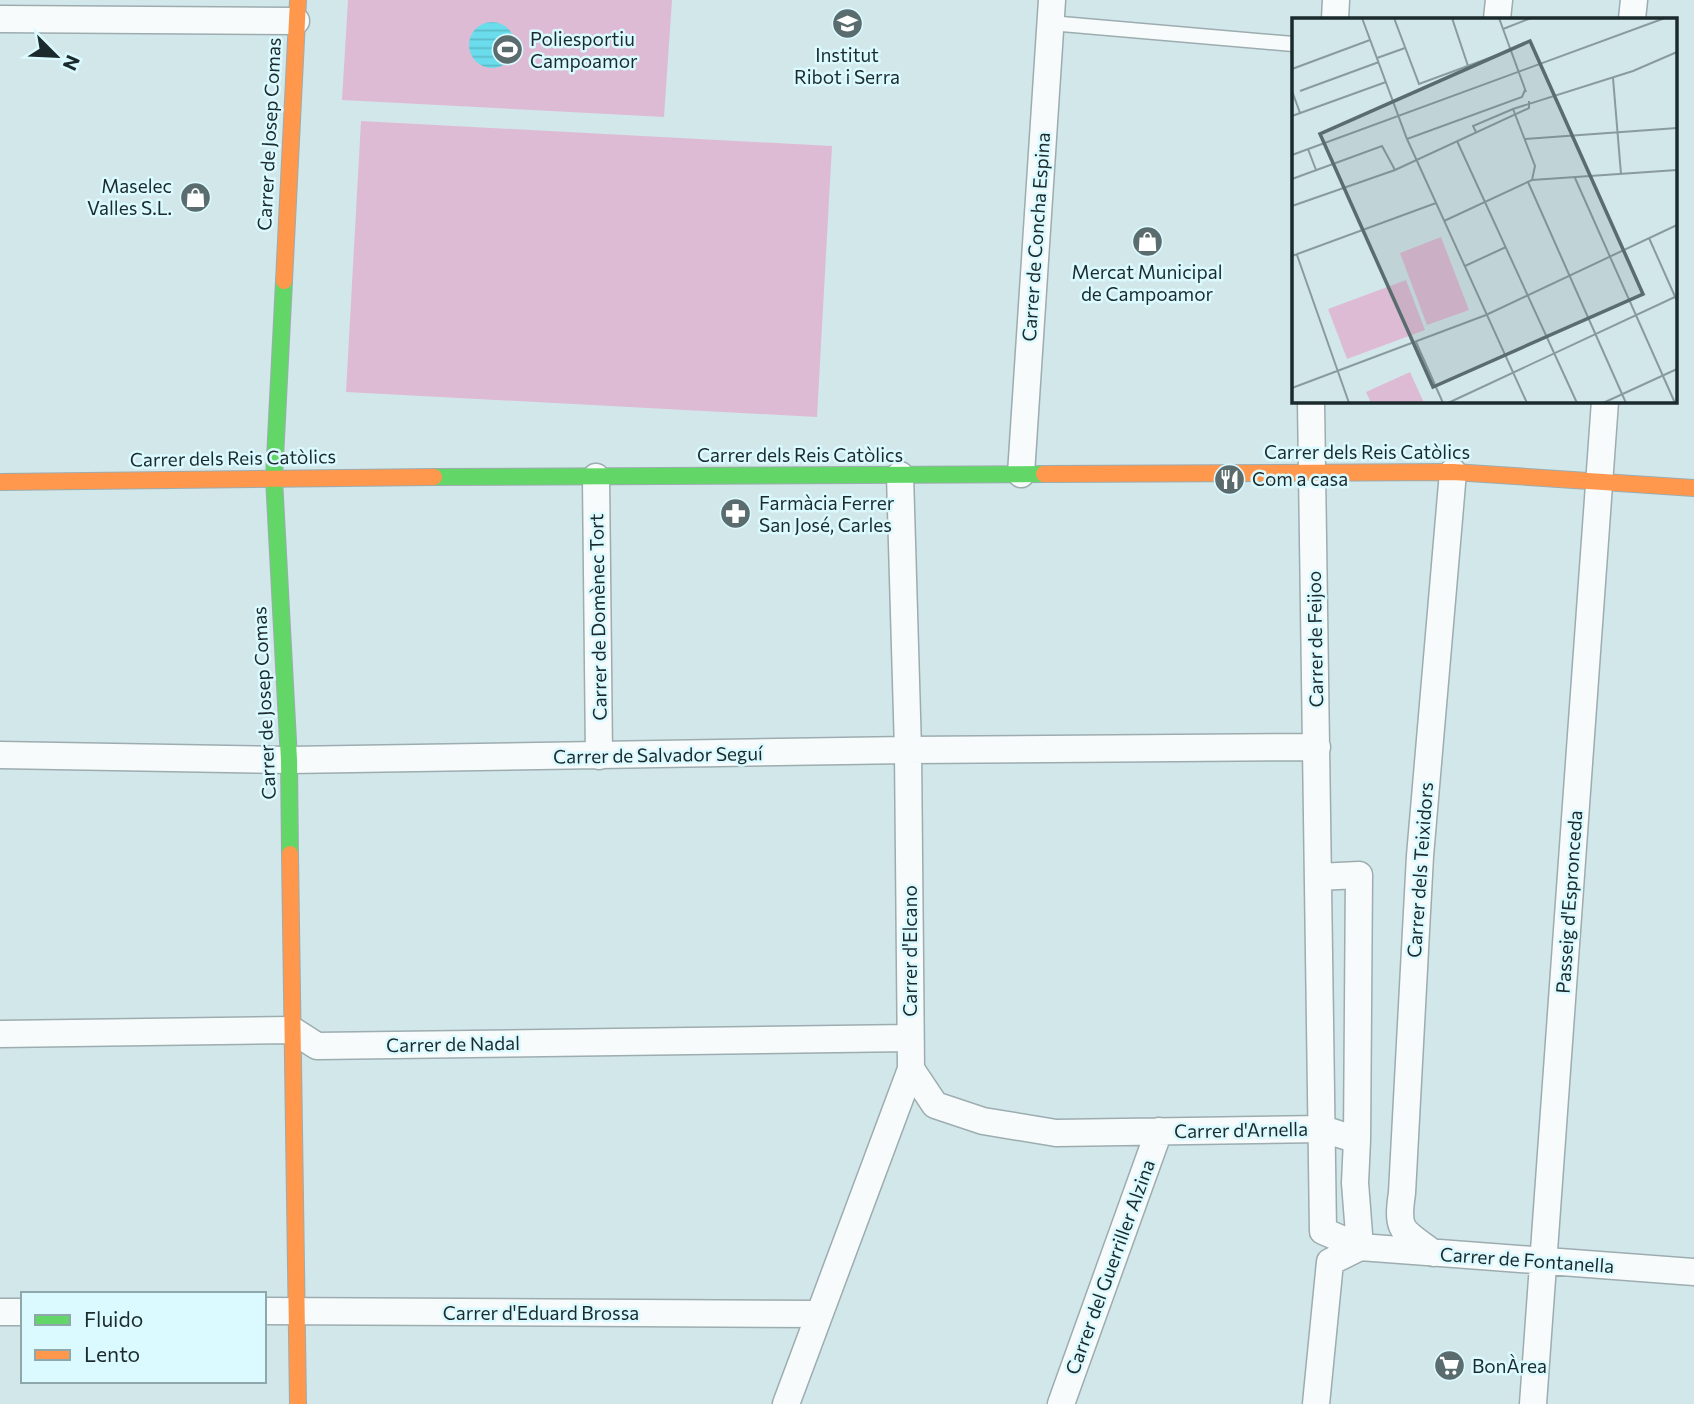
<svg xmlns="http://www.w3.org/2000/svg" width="1694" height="1404" font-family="Commissioner,sans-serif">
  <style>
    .green { fill: #debbd5 }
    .water { fill: url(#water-rules) }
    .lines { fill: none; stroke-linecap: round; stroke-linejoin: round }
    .lane-casing { stroke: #9cacaf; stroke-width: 17 }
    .street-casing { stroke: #9cacaf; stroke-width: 29 }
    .fast-casing { stroke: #9cacaf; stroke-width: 18 }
    .slow-casing { stroke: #9cacaf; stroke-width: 18 }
    .lane { stroke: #f8fbfc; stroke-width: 14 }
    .street { stroke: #f8fbfc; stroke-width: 26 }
    .fast { stroke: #63d668; stroke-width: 16 }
    .slow { stroke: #ff974d; stroke-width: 16 }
    .labels { text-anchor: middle; stroke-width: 5; stroke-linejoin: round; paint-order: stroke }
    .poi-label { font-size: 19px; fill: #1b2a2c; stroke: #dbfaff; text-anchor: start }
    .street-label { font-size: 19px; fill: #1b2a2c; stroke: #dbfaff }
    .inset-road { fill: none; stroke: #899b9e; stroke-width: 2 }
    .view { fill: #5b6c6e; fill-opacity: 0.15; stroke: #5b6c6e; stroke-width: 3.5 }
    .inset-edge { fill: none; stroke: #1b2a2c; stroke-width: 3.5 }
  </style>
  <defs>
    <pattern id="water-rules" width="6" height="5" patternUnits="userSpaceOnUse" patternTransform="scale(1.75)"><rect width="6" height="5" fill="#6adceb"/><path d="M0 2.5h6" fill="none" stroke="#5bbdca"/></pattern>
  </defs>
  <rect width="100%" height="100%" fill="#d2e7ea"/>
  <path class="green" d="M348 0H672L664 117 342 100Z
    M361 121 832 146 817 417 346 392Z"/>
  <path class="water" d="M469 45a23 23 0 1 1 46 0a23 23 0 1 1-46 0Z"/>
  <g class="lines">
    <defs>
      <path id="lane" d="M1050 23 1293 44"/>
      <path id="street" d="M0 19 296 21
        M1335 19 1336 0
        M1497 19 1499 0
        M1632 19 1634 0
        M1311 401 1323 1231 1360 1247 1694 1272
        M1021 474 1052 0
        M596 477 599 756
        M0 755 289 760 908 750 1317 747
        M1318 877 1359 875 1357 1140
        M0 1034 292 1030 317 1046 910 1038
        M911 1069 935 1105 983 1121 1056 1133 1323 1129 1357 1140 1355 1183 1360 1247
        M1433 1253C1403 1230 1396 1233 1402 1193L1420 856 1453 472
        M264 1311 818 1314
        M0 1312H23
        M786 1404 911 1069 908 750 900 475
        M1061 1404 1159 1131
        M1316 1404 1330 1262 1360 1247
        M1533 1404 1605 401"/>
      <path id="fast" d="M284 281 274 478 289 760 290 854
        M434 477 1044 474"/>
      <path id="slow" d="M284 281 298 0
        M1044 474 1453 472 1694 488
        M0 482 434 477
        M290 854 298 1404"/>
    </defs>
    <use href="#lane" class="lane-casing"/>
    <use href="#street" class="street-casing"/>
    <use href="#fast" class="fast-casing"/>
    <use href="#slow" class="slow-casing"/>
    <use href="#lane" class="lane"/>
    <use href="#street" class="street"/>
    <use href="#fast" class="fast"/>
    <use href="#slow" class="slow"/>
  </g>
  <defs>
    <symbol id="school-disc" viewBox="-11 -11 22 22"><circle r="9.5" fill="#5b6c6e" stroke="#dbfaff"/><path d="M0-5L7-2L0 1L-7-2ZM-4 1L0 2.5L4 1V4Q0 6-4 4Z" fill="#fff"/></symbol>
    <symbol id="stadium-disc" viewBox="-11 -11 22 22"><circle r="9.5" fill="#5b6c6e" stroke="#dbfaff"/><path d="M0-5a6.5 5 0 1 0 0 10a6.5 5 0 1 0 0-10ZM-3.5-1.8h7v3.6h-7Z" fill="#fff"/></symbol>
    <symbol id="shop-disc" viewBox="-11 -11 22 22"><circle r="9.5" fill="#5b6c6e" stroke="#dbfaff"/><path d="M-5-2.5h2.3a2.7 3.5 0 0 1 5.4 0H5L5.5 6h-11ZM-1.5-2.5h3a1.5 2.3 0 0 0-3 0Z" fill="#fff"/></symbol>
    <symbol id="restaurant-disc" viewBox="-11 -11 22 22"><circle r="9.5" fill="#5b6c6e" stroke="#dbfaff"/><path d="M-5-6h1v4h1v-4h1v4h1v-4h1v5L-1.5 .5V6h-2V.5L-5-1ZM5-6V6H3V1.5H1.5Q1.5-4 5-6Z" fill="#fff"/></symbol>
    <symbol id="pharmacy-disc" viewBox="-11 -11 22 22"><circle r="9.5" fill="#5b6c6e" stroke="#dbfaff"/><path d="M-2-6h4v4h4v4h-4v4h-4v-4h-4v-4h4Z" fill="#fff"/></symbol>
    <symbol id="supermarket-disc" viewBox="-11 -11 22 22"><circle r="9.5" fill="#5b6c6e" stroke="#dbfaff"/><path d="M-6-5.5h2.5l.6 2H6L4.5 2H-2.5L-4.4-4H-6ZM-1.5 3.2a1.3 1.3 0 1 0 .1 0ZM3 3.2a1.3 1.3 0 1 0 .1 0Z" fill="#fff"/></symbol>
  </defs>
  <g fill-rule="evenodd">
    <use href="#school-disc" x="830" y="6" width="35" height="35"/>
    <use href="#stadium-disc" x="490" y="32" width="35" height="35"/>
    <use href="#shop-disc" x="178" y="180" width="35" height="35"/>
    <use href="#shop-disc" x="1130" y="224" width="35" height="35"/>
    <use href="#restaurant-disc" x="1212" y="462" width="35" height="35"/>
    <use href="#pharmacy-disc" x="718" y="496" width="35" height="35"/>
    <use href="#supermarket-disc" x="1432" y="1348" width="35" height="35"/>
  </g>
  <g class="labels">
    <g class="poi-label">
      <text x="530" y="46">Poliesportiu<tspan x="530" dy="22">Campoamor</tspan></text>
      <text x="847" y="62" text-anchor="middle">Institut<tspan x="847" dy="22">Ribot i Serra</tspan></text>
      <text x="172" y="193" text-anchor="end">Maselec<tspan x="172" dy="22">Valles S.L.</tspan></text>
      <text x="1147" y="279" text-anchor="middle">Mercat Municipal<tspan x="1147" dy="22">de Campoamor</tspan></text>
      <text x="1252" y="486">Com a casa</text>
      <text x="759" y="510">Farmàcia Ferrer<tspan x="759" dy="22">San José, Carles</tspan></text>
      <text x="1472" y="1373">BonÀrea</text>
    </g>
    <g class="street-label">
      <text transform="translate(269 134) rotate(-87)" y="7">Carrer de Josep Comas</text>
      <text transform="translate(1036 237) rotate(-86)" y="7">Carrer de Concha Espina</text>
      <text x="1367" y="459">Carrer dels Reis Catòlics</text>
      <text x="800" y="462">Carrer dels Reis Catòlics</text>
      <text transform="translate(233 458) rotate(-1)" y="7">Carrer dels Reis Catòlics</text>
      <text transform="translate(598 617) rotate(-91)" y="7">Carrer de Domènec Tort</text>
      <text transform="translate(1315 639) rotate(-91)" y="7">Carrer de Feijoo</text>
      <text transform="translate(264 703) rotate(-93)" y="7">Carrer de Josep Comas</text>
      <text transform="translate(658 755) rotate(-1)" y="7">Carrer de Salvador Seguí</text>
      <text transform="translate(1420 870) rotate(-86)" y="7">Carrer dels Teixidors</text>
      <text transform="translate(1569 902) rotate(-86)" y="7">Passeig d'Espronceda</text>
      <text transform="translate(910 951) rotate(-90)" y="7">Carrer d'Elcano</text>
      <text transform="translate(453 1044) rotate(-1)" y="7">Carrer de Nadal</text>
      <text transform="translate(1241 1130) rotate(-1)" y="7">Carrer d'Arnella</text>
      <text transform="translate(1527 1260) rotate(4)" y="7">Carrer de Fontanella</text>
      <text transform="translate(1110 1267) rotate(-70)" y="7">Carrer del Guerriller Alzina</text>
      <text x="541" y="1320">Carrer d'Eduard Brossa</text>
    </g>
  </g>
  <g transform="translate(1292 18)">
    <rect width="385" height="385" fill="#d2e7ea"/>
    <path d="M149 219 177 292 135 307 108 235ZM114 262 133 312 55 341 36 291ZM118 354 132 385H79L74 374Z" fill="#debbd5"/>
    <path class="inset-road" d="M70 0 115 121 235 385M102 0 127 66 219 32M160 0 176 48M207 0 234 74M211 11 239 0M85 40 113 30M0 51 78 22M321 60 329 156M0 73 8 95M8 73 87 44M0 98 94 64M184 114 181 108 221 91M115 121 230 79 233 72M233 121 385 110M165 123 285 385M16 131 24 152M0 137 373 0M283 160 383 385M0 161 90 128 103 152M240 162 243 148 221 91 341 53 385 34M236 164 334 385M0 188 103 152 237 90V83M152 203 240 162 385 152M357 220 385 283M5 237 57 385M0 238 144 185M173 248 214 229M124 324 151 385M0 370 194 297 385 207M156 385 385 278M311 385 385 351"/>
    <path class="view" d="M238 23 351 276 141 369 28 116Z"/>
    <rect width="385" height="385" class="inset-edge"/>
  </g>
  <rect x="21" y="1292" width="245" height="91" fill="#dbfaff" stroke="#8ea7ab" stroke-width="2"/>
  <rect x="35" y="1315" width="35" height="10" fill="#63d668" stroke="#8ea7ab" stroke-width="2"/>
  <text x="84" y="1327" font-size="21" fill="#1b2a2c">Fluido</text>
  <rect x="35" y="1350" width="35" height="10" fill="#ff974d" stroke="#8ea7ab" stroke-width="2"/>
  <text x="84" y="1362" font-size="21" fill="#1b2a2c">Lento</text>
  <g transform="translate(56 56) rotate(114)" stroke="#dbfaff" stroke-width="5" paint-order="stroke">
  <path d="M0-5L12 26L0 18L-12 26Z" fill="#1b2a2c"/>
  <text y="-10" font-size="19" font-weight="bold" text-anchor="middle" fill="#1b2a2c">N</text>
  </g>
</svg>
